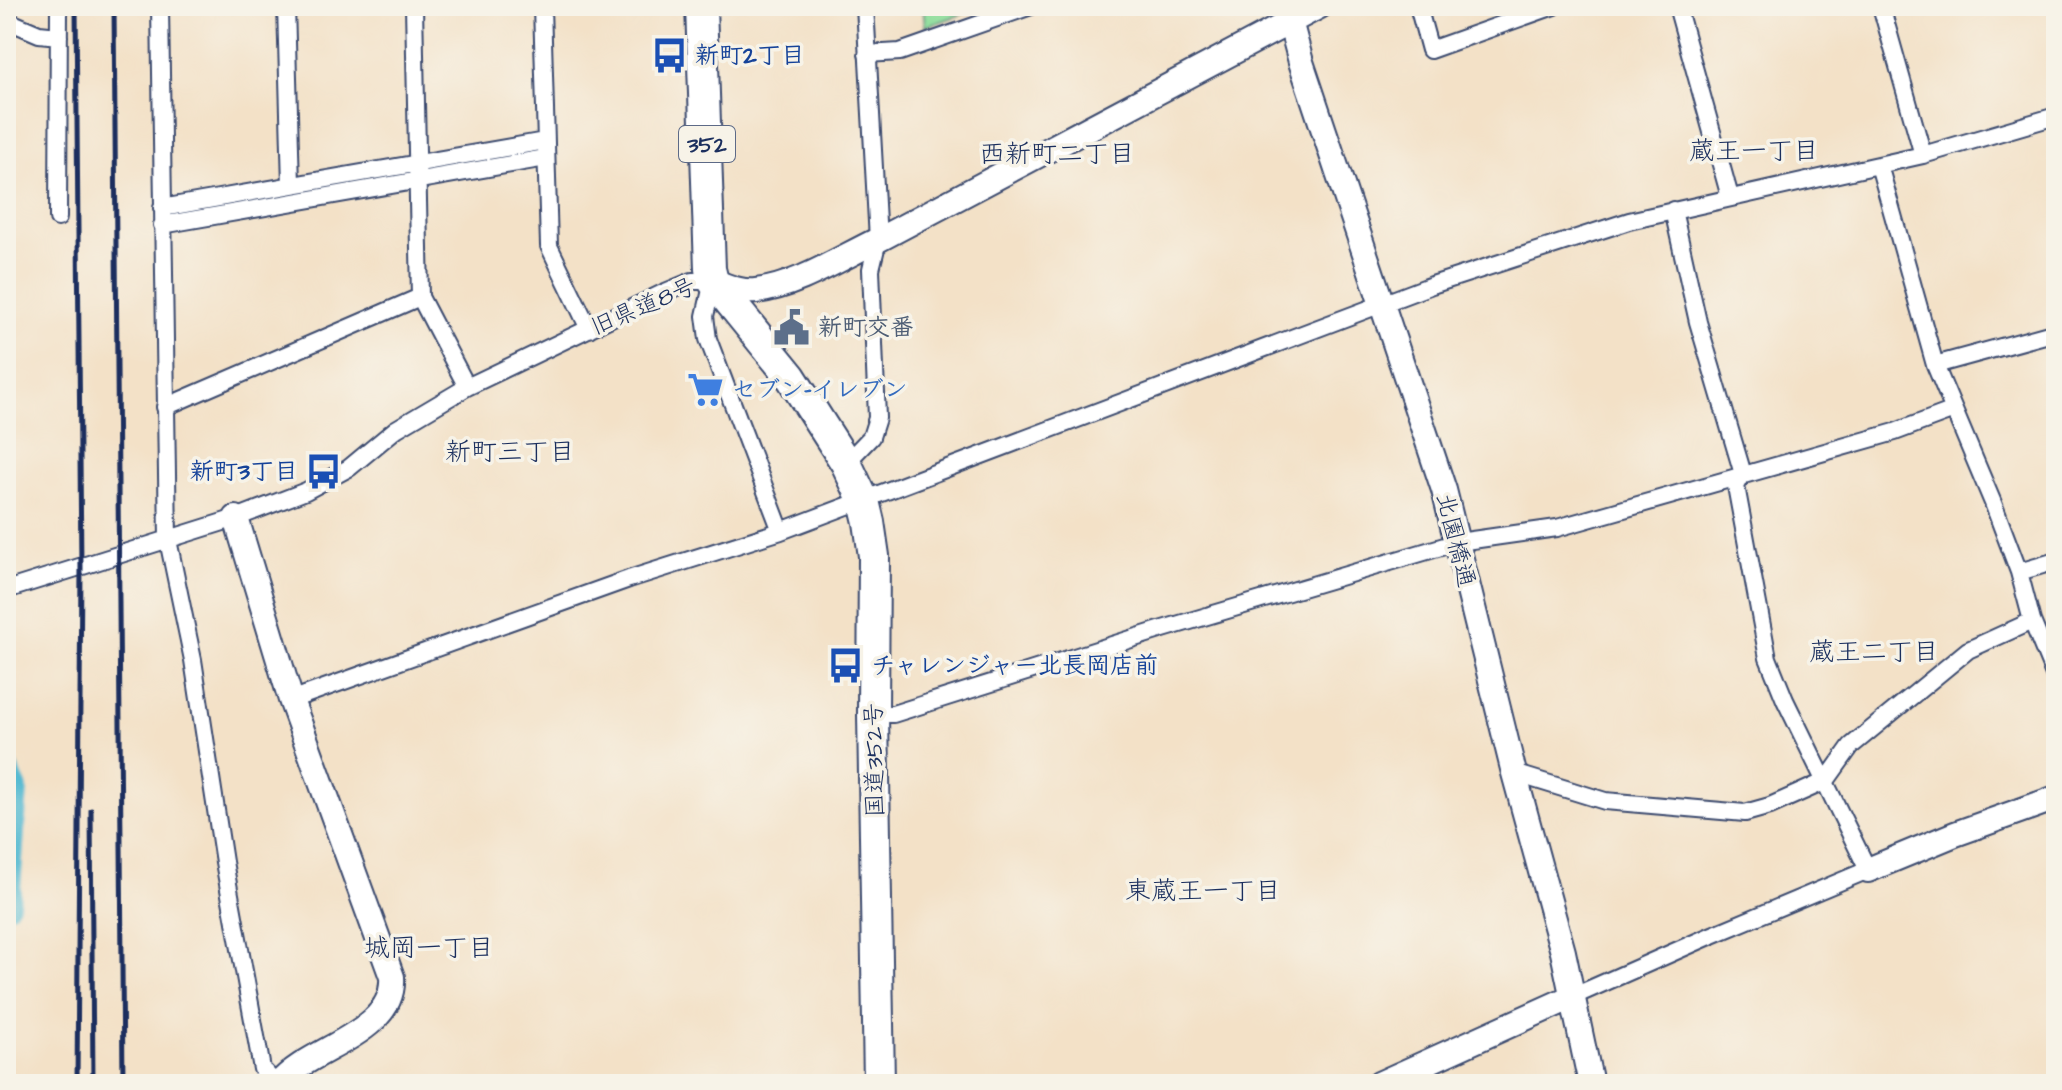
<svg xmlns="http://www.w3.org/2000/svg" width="2062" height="1090" font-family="'Architects Daughter','Klee One',sans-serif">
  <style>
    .grass { fill: #90de9c; stroke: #56867d; stroke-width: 2 }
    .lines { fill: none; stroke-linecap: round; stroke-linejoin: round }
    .river { stroke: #53b9d1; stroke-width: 28 }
    .street-casing { stroke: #3b4a6e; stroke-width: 20 }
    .secondary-casing { stroke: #3b4a6e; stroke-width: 28 }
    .highway-casing { stroke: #3b4a6e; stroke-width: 34 }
    .street { stroke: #fff; stroke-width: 16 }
    .secondary { stroke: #fff; stroke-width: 24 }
    .highway { stroke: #fff; stroke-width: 30 }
    .rail { stroke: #1b2f5e; stroke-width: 5 }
    .labels { text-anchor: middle; stroke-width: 7; stroke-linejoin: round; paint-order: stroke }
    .shield { fill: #f7f3e8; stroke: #5d6a87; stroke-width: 2 }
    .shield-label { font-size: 22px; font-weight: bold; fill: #1b2f5e }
    .transit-label { font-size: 24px; font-weight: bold; fill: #164399; stroke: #f7f3e8; text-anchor: start }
    .street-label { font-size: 24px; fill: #1b2f5e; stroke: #f7f3e8 }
    .service-label { font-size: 24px; font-weight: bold; fill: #4e5e75; stroke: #f7f3e8; text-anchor: start }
    .shop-label { font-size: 24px; font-weight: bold; fill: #366cbe; stroke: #f7f3e8; text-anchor: start }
    .neighbourhood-label { font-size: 26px; fill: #1b2f5e; stroke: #f7f3e8 }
  </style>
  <rect width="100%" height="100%" fill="#f7f3e8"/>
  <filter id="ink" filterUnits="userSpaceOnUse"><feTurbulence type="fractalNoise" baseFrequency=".0125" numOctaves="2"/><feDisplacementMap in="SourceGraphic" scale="16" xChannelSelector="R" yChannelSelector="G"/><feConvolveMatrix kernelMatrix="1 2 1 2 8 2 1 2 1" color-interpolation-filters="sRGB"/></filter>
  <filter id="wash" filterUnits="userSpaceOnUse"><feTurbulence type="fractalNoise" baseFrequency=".006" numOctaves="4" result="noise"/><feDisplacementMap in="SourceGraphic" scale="32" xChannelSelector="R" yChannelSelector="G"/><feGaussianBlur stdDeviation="1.8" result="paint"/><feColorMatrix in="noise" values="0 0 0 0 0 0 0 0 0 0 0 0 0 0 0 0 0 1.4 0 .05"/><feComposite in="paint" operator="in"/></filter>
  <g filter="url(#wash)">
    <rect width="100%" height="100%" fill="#f3e1c7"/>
    <path class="grass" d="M923 6H986L925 27Z"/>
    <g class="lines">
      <path class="river" d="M6 772 14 789 6 903"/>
    </g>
  </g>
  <g filter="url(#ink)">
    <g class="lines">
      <defs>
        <path id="street" d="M160 6 168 540 193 660 224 862 262 1069 276 1084
          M286 6 291 185
          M414 6 420 297 467 387
          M542 6 549 246 589 329
          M1418 6 1430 50 1554 6
          M1677 6 1730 197
          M1881 6 1923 155
          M6 20 39 34 59 36
          M867 54 900 52 1031 6
          M1879 165 1935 365 1993 503 2019 572 2032 621 2056 679
          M162 208 545 141
          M58 218 59 6
          M162 225 546 158
          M1935 365 2056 332
          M165 407 420 297
          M846 463 871 437 877 418 871 269 878 240 865 6
          M2019 572 2056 561
          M6 590 236 518 306 491 349 468 396 429 467 387 663 293 692 281H713L705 316 708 339 781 531
          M291 700 629 579 781 531 1432 285 1629 221 1923 155 2056 116
          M873 714H893L1163 629 1458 542 1557 528 1895 432 1954 410
          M1514 773 1605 801 1745 813 1770 806 1826 781 1851 746 1968 650 2032 621
          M1574 996 1710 936 1868 870 1785 700 1768 658 1736 486 1743 474 1698 322 1673 210"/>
        <path id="secondary" d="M1286 6 1301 62 1444 490 1514 773 1563 952 1591 1084
          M713 281C727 286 741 293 756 291 798 286 840 258 878 240L1320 6
          M236 518 291 700 392 977C396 1034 309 1047 279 1084
          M1868 870 1955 834 2056 798
          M1379 1084 1574 996"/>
        <path id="highway" d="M701 6 710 269 713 281 791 377 846 463 864 501 869 522 874 556 873 714 879 1084"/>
      </defs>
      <use href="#street" class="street-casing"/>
      <use href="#secondary" class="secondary-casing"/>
      <use href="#highway" class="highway-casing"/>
      <use href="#street" class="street"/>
      <use href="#secondary" class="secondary"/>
      <use href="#highway" class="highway"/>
      <path class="rail" d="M76 6 81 568 77 1084
        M114 6 123 1084
        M91 810 93 1084"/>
    </g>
  </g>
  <defs>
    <symbol id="bus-bare" viewBox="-9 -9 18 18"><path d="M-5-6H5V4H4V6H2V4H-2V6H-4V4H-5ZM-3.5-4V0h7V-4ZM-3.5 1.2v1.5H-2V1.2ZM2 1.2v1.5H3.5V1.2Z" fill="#1a4fb4" stroke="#f7f3e8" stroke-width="2.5" paint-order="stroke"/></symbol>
    <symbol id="civic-bare" viewBox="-9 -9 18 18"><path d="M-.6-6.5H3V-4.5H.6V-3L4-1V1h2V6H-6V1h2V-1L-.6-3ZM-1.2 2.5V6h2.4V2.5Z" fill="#5c6f8a" stroke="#f7f3e8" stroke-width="2.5" paint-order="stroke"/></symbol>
    <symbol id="supermarket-bare" viewBox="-9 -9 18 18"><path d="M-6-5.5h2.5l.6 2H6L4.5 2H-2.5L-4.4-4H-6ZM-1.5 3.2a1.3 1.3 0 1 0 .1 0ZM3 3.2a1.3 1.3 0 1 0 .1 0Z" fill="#3f7fe0" stroke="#f7f3e8" stroke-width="2.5" paint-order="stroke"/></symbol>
  </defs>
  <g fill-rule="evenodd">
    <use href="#bus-bare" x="644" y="30" width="51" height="51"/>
    <use href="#civic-bare" x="766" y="302" width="51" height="51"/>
    <use href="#supermarket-bare" x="680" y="364" width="51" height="51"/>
    <use href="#bus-bare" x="298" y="446" width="51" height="51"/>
    <use href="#bus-bare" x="820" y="640" width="51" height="51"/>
  </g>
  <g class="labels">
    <rect class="shield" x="679" y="126" width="56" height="36" rx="6"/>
    <g class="shield-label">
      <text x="707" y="152">352</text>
    </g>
    <g class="transit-label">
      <text x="695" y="63">新町2丁目</text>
      <text x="298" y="479" text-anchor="end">新町3丁目</text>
      <text x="871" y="673">チャレンジャー北長岡店前</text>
    </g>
    <g class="street-label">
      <text transform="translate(643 306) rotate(-23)" y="8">旧県道8号</text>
      <text transform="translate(1456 540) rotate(76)" y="8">北園橋通</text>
      <text transform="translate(874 760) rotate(-91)" y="8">国道352号</text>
    </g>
    <g class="service-label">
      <text x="818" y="335">新町交番</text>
    </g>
    <g class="shop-label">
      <text x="732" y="397">セブン-イレブン</text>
    </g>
    <g class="neighbourhood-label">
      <text x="1754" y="159">蔵王一丁目</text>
      <text x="1057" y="162">西新町二丁目</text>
      <text x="510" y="460">新町三丁目</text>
      <text x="1874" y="660">蔵王二丁目</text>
      <text x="1203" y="899">東蔵王一丁目</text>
      <text x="429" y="956">城岡一丁目</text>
    </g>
  </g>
  <rect width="2062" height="1090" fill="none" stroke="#f7f3e8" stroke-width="32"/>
</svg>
